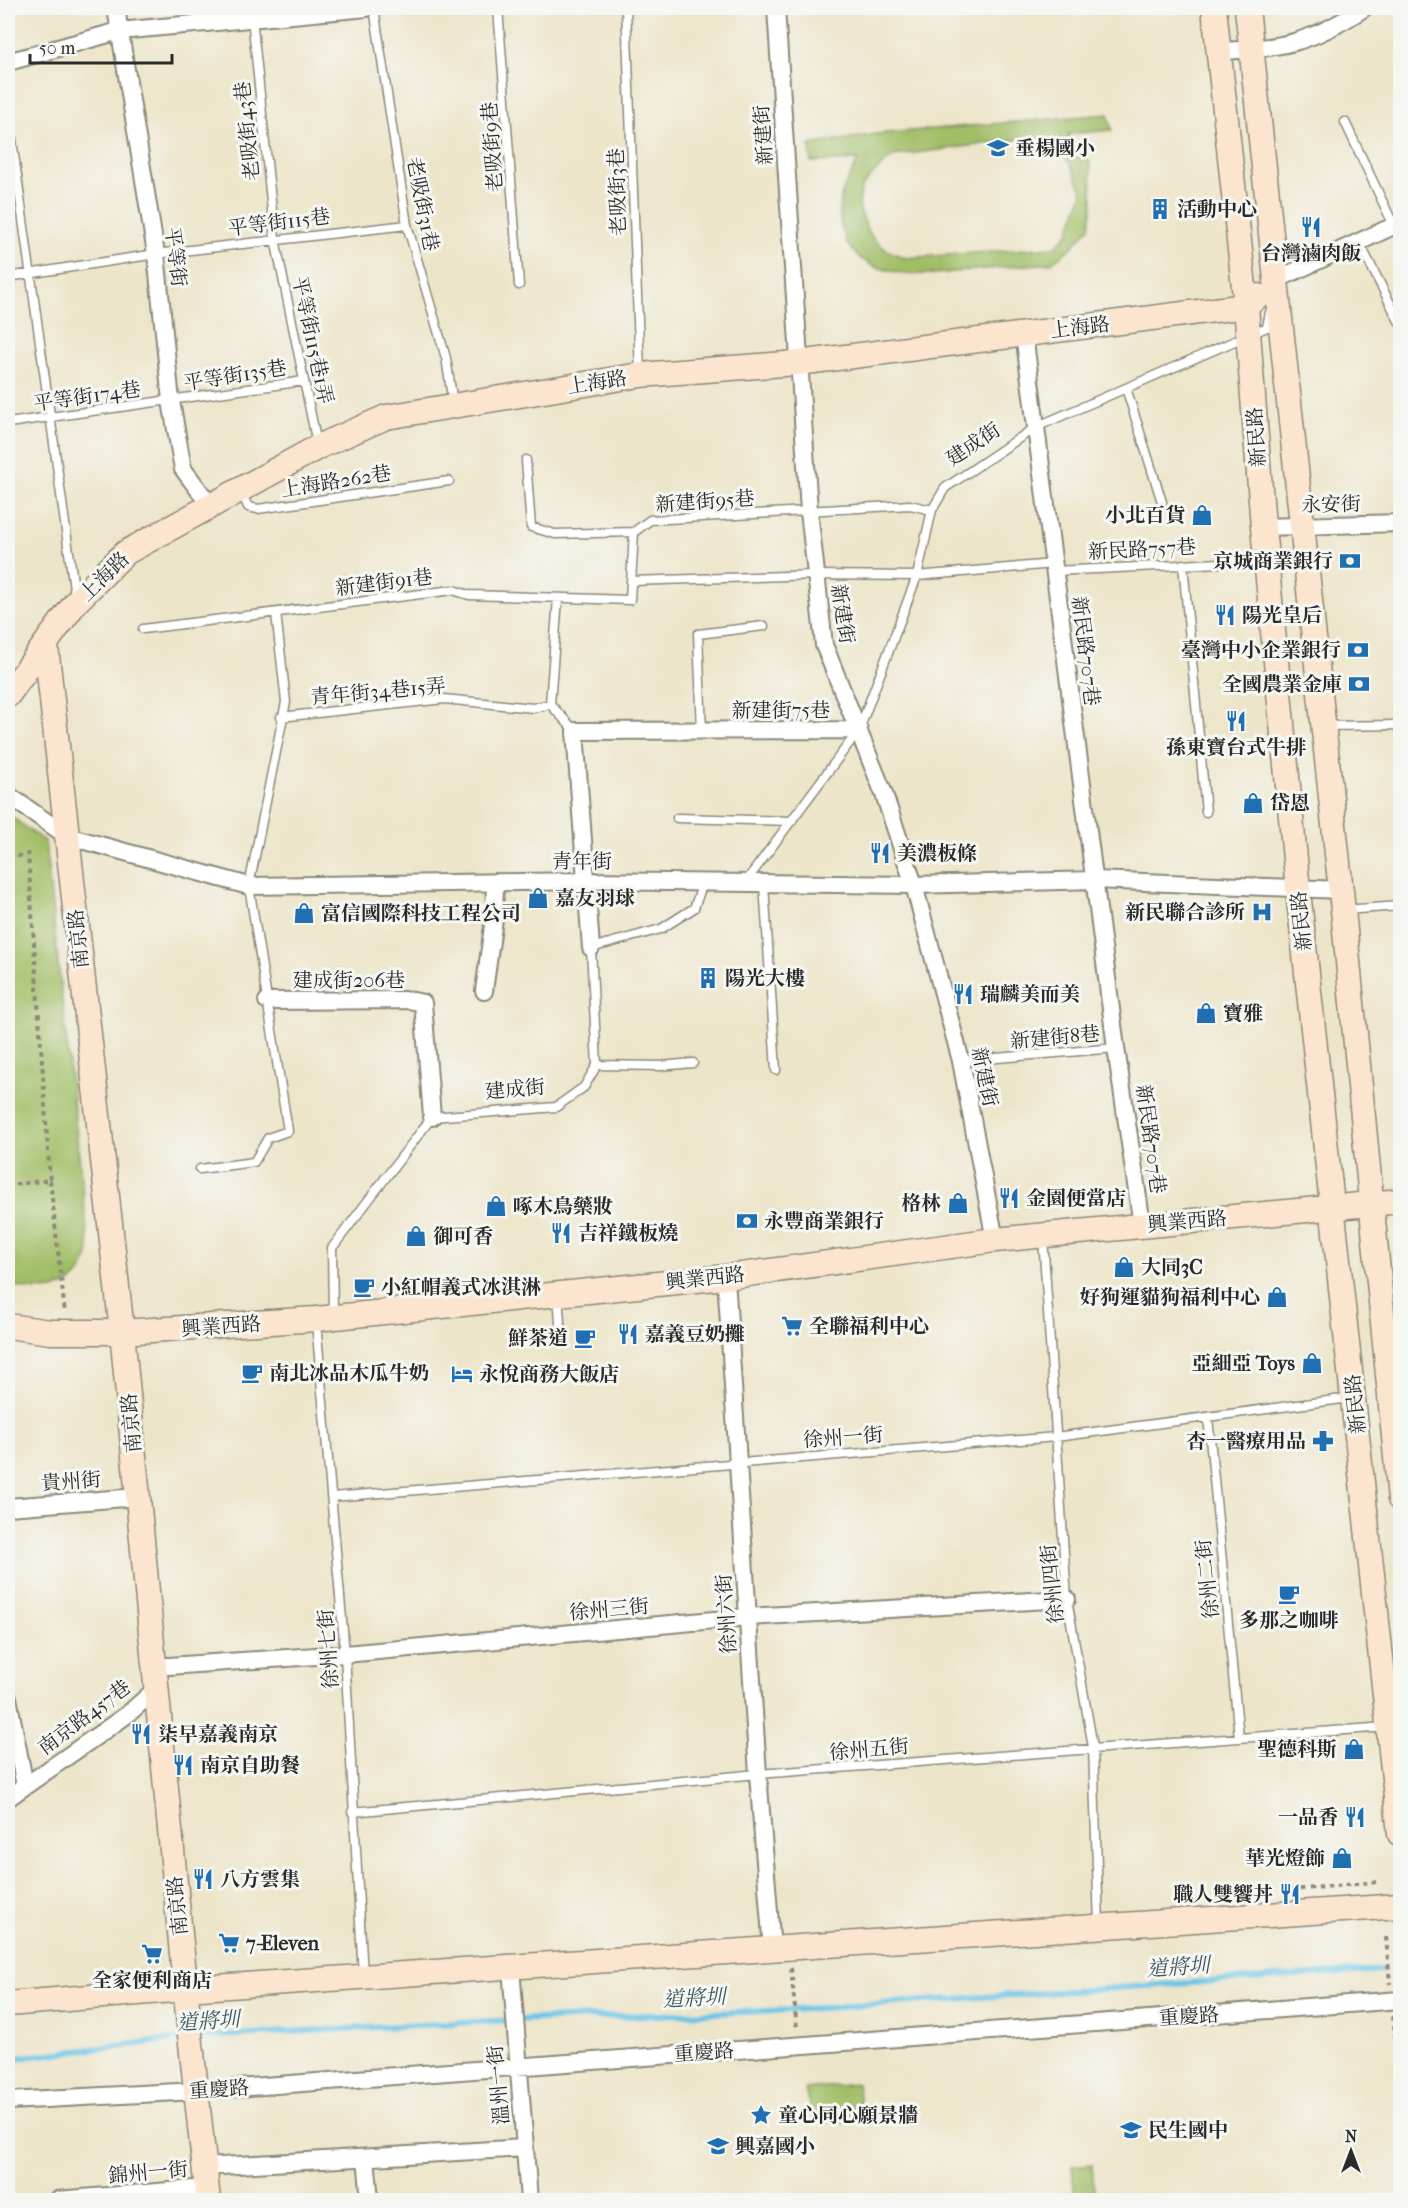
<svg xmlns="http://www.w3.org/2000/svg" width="1408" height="2208" font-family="'IM FELL French Canon','Noto Serif TC',serif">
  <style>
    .green { fill: #a1be66; stroke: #667448; stroke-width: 1.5; fill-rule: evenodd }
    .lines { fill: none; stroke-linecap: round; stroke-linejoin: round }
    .stream { stroke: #69c5e7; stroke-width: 6 }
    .lane-casing { stroke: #8c887a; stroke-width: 11 }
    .street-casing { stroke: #8c887a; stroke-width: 20 }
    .secondary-casing { stroke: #8c887a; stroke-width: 27 }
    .path { stroke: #8c887a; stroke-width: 4; stroke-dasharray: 4.5 4.5; stroke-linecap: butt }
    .lane { stroke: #fff; stroke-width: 8 }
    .street { stroke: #fff; stroke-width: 16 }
    .secondary { stroke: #fce5cf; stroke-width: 24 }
    .labels { text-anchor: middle; stroke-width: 6; stroke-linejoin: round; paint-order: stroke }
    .street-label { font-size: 20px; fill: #2b2b2b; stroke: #f6f6f2 }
    .poi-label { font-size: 20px; font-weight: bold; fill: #2b2b2b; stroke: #f6f6f2; text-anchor: start }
    .water-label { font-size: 21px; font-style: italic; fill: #3e5963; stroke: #f6f6f2 }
  </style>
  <rect width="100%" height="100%" fill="#f6f6f2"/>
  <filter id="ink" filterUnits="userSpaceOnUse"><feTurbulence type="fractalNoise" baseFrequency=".0167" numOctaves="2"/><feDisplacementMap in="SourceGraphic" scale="12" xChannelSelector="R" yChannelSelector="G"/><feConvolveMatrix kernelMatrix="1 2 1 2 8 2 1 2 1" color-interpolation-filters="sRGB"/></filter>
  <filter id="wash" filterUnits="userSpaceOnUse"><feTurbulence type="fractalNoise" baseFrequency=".008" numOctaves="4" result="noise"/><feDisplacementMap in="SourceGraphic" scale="24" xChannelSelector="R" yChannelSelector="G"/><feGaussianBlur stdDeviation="1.35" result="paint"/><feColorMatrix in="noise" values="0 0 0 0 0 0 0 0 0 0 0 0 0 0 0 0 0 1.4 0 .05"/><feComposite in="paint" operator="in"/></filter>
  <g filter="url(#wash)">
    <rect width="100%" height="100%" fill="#ede5c9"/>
    <path class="green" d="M1108 114 1112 130 1068 134 1090 162 1093 203 1090 227 1071 248 1051 263 933 274H905L875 267 860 258 847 244 841 227 839 211 842 192 858 160 811 162 810 145 876 134ZM1022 139C1065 144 1068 157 1083 194L1068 233 1055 247 905 258 888 251 874 240 867 229 859 207 861 188 874 173 893 156Z
      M8 814 45 842 89 1249C83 1294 44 1295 8 1284Z
      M857 2084 863 2122H814L805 2089Z
      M1092 2164 1095 2200H1075L1072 2166Z"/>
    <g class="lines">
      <path class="stream" d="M196 2037 513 2020 792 2010 1382 1970
        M8 2059 186 2038"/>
    </g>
  </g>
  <g filter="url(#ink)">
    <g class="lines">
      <defs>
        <path id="lane" d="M374 8 407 225 446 358 453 403
          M498 8 519 285
          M626 8 640 373
          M252 18 275 239 317 444
          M8 111 75 596
          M1345 122 1394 226
          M1359 242 1400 323
          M8 277 156 254 407 225
          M1126 388 1162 502
          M8 423 304 381
          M526 460 531 527 555 534 634 532 650 520 910 505 932 510
          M241 491 248 507 258 509 449 481
          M1183 564 1206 812
          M1054 571 1263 561
          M631 581 816 575 917 576 1053 564
          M558 598 550 704 575 731
          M143 629 453 590 469 595 630 600 634 532
          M281 717 444 699 533 708 550 704
          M1326 726 1400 725
          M702 731 698 634 764 626
          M677 818 792 821
          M744 884 859 730 917 576 932 510 945 488 1036 427 1267 327 1270 312
          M764 884 776 1070
          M1344 910 1400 906
          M961 1061 1116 1048
          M597 1065 660 1066 693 1063
          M200 1169 254 1162 268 1138 288 1131 249 886 286 702 276 613
          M1043 1237 1067 1599 1093 1747 1099 1926
          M558 1295 561 1335
          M333 1314 332 1248 432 1117 556 1107 584 1087 597 1065 591 948 661 929 694 908 703 883
          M316 1322 345 1654 363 1976
          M1208 1417 1239 1737
          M332 1497 1056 1437 1350 1398
          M352 1812 758 1774 1386 1727"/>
        <path id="street" d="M116 8 156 254 171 401 183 469 210 505
          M776 8 809 511 824 645 884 794 914 885 961 1061 995 1240
          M1218 51C1281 49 1311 43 1364 8
          M8 62 119 31 367 8
          M1276 280 1400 223
          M1024 334 1116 1048 1142 1225
          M1263 527 1400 523
          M8 795 67 836 249 886 588 881 914 885 1095 880 1341 890
          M591 948 575 731 859 730
          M484 991 494 919 495 882
          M267 1001 409 1000 423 1003 432 1117
          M726 1277 758 1774 772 1949
          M8 1507 138 1497
          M154 1667 345 1654 747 1617 1067 1599
          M8 1698 25 1786
          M8 1798 128 1714 156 1689
          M511 1967 529 2200
          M8 2101 197 2091 1400 2000
          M366 2158 370 2200
          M205 2167 524 2148
          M57 2200 207 2188"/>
        <path id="secondary" d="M1214 8 1246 306 1263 527 1298 890 1400 1834
          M1247 8 1343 910 1400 1499
          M46 646 122 1332 188 2016 208 2200
          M8 695 76 602 125 553 318 447 386 417 640 375 798 363 1246 306 1258 296
          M8 1326 50 1332H122L316 1319 726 1277 995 1240 1400 1201
          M8 2004 185 1989 1400 1906"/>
      </defs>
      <use href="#lane" class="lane-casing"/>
      <use href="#street" class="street-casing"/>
      <use href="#secondary" class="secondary-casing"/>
      <path class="path" d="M8 858 28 854 50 1180 8 1185
        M50 1180 65 1313
        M1282 1891 1377 1882
        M1386 1937 1390 1984
        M791 1968 797 2029
        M1393 2016 1400 2083"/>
      <use href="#lane" class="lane"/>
      <use href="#street" class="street"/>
      <use href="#secondary" class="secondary"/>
    </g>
  </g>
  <defs>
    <symbol id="school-bare" viewBox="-9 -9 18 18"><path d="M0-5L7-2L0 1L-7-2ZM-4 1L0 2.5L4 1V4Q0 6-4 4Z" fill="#1f6fb2" stroke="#f6f6f2" stroke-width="2.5" paint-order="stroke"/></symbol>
    <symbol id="building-bare" viewBox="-9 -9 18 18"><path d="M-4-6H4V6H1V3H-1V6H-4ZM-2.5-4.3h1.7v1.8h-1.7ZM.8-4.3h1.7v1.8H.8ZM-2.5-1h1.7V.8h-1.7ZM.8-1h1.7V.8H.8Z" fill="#1f6fb2" stroke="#f6f6f2" stroke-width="2.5" paint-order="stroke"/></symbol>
    <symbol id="restaurant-bare" viewBox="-9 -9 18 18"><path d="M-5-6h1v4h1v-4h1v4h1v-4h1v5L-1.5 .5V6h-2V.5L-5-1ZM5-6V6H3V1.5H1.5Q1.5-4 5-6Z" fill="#1f6fb2" stroke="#f6f6f2" stroke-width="2.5" paint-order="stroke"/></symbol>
    <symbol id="shop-bare" viewBox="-9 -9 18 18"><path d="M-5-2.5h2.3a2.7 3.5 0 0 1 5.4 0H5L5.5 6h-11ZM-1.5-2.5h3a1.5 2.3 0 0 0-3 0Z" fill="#1f6fb2" stroke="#f6f6f2" stroke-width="2.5" paint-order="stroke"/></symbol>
    <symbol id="bank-bare" viewBox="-9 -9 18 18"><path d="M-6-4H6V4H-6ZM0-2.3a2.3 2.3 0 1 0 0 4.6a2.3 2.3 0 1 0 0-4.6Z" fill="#1f6fb2" stroke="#f6f6f2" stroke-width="2.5" paint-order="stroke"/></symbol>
    <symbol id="hospital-bare" viewBox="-9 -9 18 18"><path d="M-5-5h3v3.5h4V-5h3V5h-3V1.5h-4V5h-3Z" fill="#1f6fb2" stroke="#f6f6f2" stroke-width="2.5" paint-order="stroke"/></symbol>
    <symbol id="cafe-bare" viewBox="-9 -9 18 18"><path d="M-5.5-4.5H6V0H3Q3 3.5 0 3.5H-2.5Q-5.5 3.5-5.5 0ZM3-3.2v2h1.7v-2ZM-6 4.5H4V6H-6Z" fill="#1f6fb2" stroke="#f6f6f2" stroke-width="2.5" paint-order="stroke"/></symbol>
    <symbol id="supermarket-bare" viewBox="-9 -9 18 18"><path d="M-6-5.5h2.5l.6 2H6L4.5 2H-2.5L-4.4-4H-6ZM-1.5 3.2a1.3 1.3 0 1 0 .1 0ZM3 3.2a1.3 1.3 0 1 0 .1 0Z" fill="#1f6fb2" stroke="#f6f6f2" stroke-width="2.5" paint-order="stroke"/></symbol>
    <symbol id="hotel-bare" viewBox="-9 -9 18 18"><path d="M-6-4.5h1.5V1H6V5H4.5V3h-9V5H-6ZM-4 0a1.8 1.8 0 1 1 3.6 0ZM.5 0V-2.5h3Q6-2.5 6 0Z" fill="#1f6fb2" stroke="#f6f6f2" stroke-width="2.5" paint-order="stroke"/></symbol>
    <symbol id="pharmacy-bare" viewBox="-9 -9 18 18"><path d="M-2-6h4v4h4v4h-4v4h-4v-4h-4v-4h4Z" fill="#1f6fb2" stroke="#f6f6f2" stroke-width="2.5" paint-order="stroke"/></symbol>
    <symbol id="sight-bare" viewBox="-9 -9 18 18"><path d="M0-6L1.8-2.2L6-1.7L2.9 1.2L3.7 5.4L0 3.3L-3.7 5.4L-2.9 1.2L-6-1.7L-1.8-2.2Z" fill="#1f6fb2" stroke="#f6f6f2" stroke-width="2.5" paint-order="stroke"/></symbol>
  </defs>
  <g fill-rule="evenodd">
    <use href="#school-bare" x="983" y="133" width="30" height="30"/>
    <use href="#building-bare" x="1145" y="194" width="30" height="30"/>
    <use href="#restaurant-bare" x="1296" y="212" width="30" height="30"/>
    <use href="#shop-bare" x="1187" y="500" width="30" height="30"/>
    <use href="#bank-bare" x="1335" y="546" width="30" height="30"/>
    <use href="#restaurant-bare" x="1210" y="600" width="30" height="30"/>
    <use href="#bank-bare" x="1343" y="635" width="30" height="30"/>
    <use href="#bank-bare" x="1344" y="669" width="30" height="30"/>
    <use href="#restaurant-bare" x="1221" y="706" width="30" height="30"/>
    <use href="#shop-bare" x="1238" y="788" width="30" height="30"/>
    <use href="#restaurant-bare" x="865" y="838" width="30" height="30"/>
    <use href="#shop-bare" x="523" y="883" width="30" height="30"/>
    <use href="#hospital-bare" x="1247" y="897" width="30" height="30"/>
    <use href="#shop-bare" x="289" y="898" width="30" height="30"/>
    <use href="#building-bare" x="693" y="963" width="30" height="30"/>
    <use href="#restaurant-bare" x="948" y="979" width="30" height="30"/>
    <use href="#shop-bare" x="1191" y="998" width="30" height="30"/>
    <use href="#restaurant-bare" x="994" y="1183" width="30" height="30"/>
    <use href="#shop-bare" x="943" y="1188" width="30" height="30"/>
    <use href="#shop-bare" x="481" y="1191" width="30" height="30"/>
    <use href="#bank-bare" x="732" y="1206" width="30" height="30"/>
    <use href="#restaurant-bare" x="546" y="1218" width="30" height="30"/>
    <use href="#shop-bare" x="401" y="1221" width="30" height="30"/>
    <use href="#shop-bare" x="1109" y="1252" width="30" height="30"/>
    <use href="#cafe-bare" x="349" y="1272" width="30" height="30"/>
    <use href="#shop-bare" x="1262" y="1282" width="30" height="30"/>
    <use href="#supermarket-bare" x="777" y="1311" width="30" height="30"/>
    <use href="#restaurant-bare" x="613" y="1319" width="30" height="30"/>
    <use href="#cafe-bare" x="570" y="1323" width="30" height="30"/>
    <use href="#shop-bare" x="1297" y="1348" width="30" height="30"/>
    <use href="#cafe-bare" x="237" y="1358" width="30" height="30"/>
    <use href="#hotel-bare" x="447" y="1359" width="30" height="30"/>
    <use href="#pharmacy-bare" x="1308" y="1426" width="30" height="30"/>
    <use href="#cafe-bare" x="1274" y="1579" width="30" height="30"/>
    <use href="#restaurant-bare" x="126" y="1719" width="30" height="30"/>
    <use href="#shop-bare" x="1339" y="1734" width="30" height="30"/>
    <use href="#restaurant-bare" x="168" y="1750" width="30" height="30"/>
    <use href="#restaurant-bare" x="1340" y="1802" width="30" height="30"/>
    <use href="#shop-bare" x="1327" y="1843" width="30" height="30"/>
    <use href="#restaurant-bare" x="188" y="1864" width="30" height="30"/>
    <use href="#restaurant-bare" x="1275" y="1879" width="30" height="30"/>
    <use href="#supermarket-bare" x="214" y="1928" width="30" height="30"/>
    <use href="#supermarket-bare" x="137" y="1939" width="30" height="30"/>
    <use href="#sight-bare" x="746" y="2100" width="30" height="30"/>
    <use href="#school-bare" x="1116" y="2115" width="30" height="30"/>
    <use href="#school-bare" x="703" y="2131" width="30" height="30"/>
  </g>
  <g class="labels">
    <g class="street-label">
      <text transform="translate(247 131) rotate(-96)" y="7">老吸街43巷</text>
      <text transform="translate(763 135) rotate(-94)" y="7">新建街</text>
      <text transform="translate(492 147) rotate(-94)" y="7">老吸街9巷</text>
      <text transform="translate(617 192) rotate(-92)" y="7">老吸街3巷</text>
      <text transform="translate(423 204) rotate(79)" y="7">老吸街31巷</text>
      <text transform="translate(279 222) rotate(-7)" y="7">平等街115巷</text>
      <text transform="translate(176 257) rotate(83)" y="7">平等街</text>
      <text transform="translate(1080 327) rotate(-7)" y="7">上海路</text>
      <text transform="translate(313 340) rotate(78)" y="7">平等街115巷1弄</text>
      <text transform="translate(235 375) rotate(-9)" y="7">平等街135巷</text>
      <text transform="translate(597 382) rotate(-9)" y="7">上海路</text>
      <text transform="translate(87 396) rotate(-8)" y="7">平等街174巷</text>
      <text transform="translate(1256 437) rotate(-94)" y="7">新民路</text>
      <text transform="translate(973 444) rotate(-34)" y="7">建成街</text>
      <text transform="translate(336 481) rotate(-9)" y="7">上海路262巷</text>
      <text transform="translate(705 501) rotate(-4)" y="7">新建街95巷</text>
      <text transform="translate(1331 504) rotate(-1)" y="7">永安街</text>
      <text transform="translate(1142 549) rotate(-3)" y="7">新民路757巷</text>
      <text transform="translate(104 576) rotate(-44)" y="7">上海路</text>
      <text transform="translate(384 582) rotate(-7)" y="7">新建街91巷</text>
      <text transform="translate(843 614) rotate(81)" y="7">新建街</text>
      <text transform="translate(1086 651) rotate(83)" y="7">新民路707巷</text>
      <text transform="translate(378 691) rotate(-5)" y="7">青年街34巷15弄</text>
      <text x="781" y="717">新建街75巷</text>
      <text x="582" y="868">青年街</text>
      <text transform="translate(1301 921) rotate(-96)" y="7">新民路</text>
      <text transform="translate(78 939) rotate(-96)" y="7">南京路</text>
      <text x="349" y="987">建成街206巷</text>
      <text transform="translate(1055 1037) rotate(-5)" y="7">新建街8巷</text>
      <text transform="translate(985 1077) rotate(78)" y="7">新建街</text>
      <text transform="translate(515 1089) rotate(-5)" y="7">建成街</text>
      <text transform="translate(1151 1139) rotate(82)" y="7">新民路707巷</text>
      <text transform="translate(1187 1221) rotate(-5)" y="7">興業西路</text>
      <text transform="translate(705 1278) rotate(-6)" y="7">興業西路</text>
      <text transform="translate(221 1326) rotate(-4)" y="7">興業西路</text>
      <text transform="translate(1355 1404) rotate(-96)" y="7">新民路</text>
      <text transform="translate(131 1423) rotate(-95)" y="7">南京路</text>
      <text transform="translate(843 1437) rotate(-4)" y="7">徐州一街</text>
      <text transform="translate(71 1481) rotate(-4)" y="7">貴州街</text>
      <text transform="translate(1207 1579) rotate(-96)" y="7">徐州二街</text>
      <text transform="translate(1052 1584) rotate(-96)" y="7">徐州四街</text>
      <text transform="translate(609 1609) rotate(-5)" y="7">徐州三街</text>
      <text transform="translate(726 1614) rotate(-94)" y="7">徐州六街</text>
      <text transform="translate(328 1649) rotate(-94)" y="7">徐州七街</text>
      <text transform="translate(84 1717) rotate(-37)" y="7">南京路457巷</text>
      <text transform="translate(869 1749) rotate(-5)" y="7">徐州五街</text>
      <text transform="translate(177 1906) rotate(-96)" y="7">南京路</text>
      <text transform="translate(1189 2016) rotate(-4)" y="7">重慶路</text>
      <text transform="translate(704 2052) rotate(-4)" y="7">重慶路</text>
      <text transform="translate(498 2085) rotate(-95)" y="7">溫州一街</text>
      <text transform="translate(219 2089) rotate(-4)" y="7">重慶路</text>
      <text transform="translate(148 2172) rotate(-5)" y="7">錦州一街</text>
    </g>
    <g class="poi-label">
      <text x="1015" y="155">垂楊國小</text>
      <text x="1177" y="216">活動中心</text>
      <text x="1311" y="260" text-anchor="middle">台灣滷肉飯</text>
      <text x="1185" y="522" text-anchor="end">小北百貨</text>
      <text x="1333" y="568" text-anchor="end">京城商業銀行</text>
      <text x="1242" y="622">陽光皇后</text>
      <text x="1341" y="657" text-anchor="end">臺灣中小企業銀行</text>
      <text x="1342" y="691" text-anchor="end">全國農業金庫</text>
      <text x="1236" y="754" text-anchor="middle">孫東寶台式牛排</text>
      <text x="1270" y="810">岱恩</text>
      <text x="897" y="860">美濃板條</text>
      <text x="555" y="905">嘉友羽球</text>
      <text x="1245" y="919" text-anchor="end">新民聯合診所</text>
      <text x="321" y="920">富信國際科技工程公司</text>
      <text x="725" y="985">陽光大樓</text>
      <text x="980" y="1001">瑞麟美而美</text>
      <text x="1223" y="1020">寶雅</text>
      <text x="1026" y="1205">金園便當店</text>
      <text x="941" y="1210" text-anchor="end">格林</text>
      <text x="513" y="1213">啄木鳥藥妝</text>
      <text x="764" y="1228">永豐商業銀行</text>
      <text x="578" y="1240">吉祥鐵板燒</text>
      <text x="433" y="1243">御可香</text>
      <text x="1141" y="1274">大同3C</text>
      <text x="381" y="1294">小紅帽義式冰淇淋</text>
      <text x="1260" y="1304" text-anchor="end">好狗運貓狗福利中心</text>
      <text x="809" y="1333">全聯福利中心</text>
      <text x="645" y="1341">嘉義豆奶攤</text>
      <text x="568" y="1345" text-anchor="end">鮮茶道</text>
      <text x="1295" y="1370" text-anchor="end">亞細亞 Toys</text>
      <text x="269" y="1380">南北冰品木瓜牛奶</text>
      <text x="479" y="1381">永悅商務大飯店</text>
      <text x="1306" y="1448" text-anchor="end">杏一醫療用品</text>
      <text x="1289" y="1627" text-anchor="middle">多那之咖啡</text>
      <text x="158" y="1741">柒早嘉義南京</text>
      <text x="1337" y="1756" text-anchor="end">聖德科斯</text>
      <text x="200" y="1772">南京自助餐</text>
      <text x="1338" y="1824" text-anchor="end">一品香</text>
      <text x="1325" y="1865" text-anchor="end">華光燈飾</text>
      <text x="220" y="1886">八方雲集</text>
      <text x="1273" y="1901" text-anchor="end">職人雙饗丼</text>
      <text x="246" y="1950">7-Eleven</text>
      <text x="152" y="1987" text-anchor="middle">全家便利商店</text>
      <text x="778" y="2122">童心同心願景牆</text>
      <text x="1148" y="2137">民生國中</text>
      <text x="735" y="2153">興嘉國小</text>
    </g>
    <g class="water-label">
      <text transform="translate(1178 1967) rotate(-4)" y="7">道將圳</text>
      <text transform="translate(694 1998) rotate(-3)" y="7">道將圳</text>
      <text transform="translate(208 2021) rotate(-4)" y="7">道將圳</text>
    </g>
  </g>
  <rect width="1408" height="2208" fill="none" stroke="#f6f6f2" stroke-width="30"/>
  <g transform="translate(1351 2151)" stroke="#f6f6f2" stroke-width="4.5" paint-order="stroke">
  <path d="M0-4.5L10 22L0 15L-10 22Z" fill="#2b2b2b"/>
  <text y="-9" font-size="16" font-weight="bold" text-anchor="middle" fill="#2b2b2b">N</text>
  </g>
  <path d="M30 54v9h142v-9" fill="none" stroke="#2b2b2b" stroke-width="3"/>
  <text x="39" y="54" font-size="18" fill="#2b2b2b" stroke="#f6f6f2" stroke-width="4.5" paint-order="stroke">50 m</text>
</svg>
